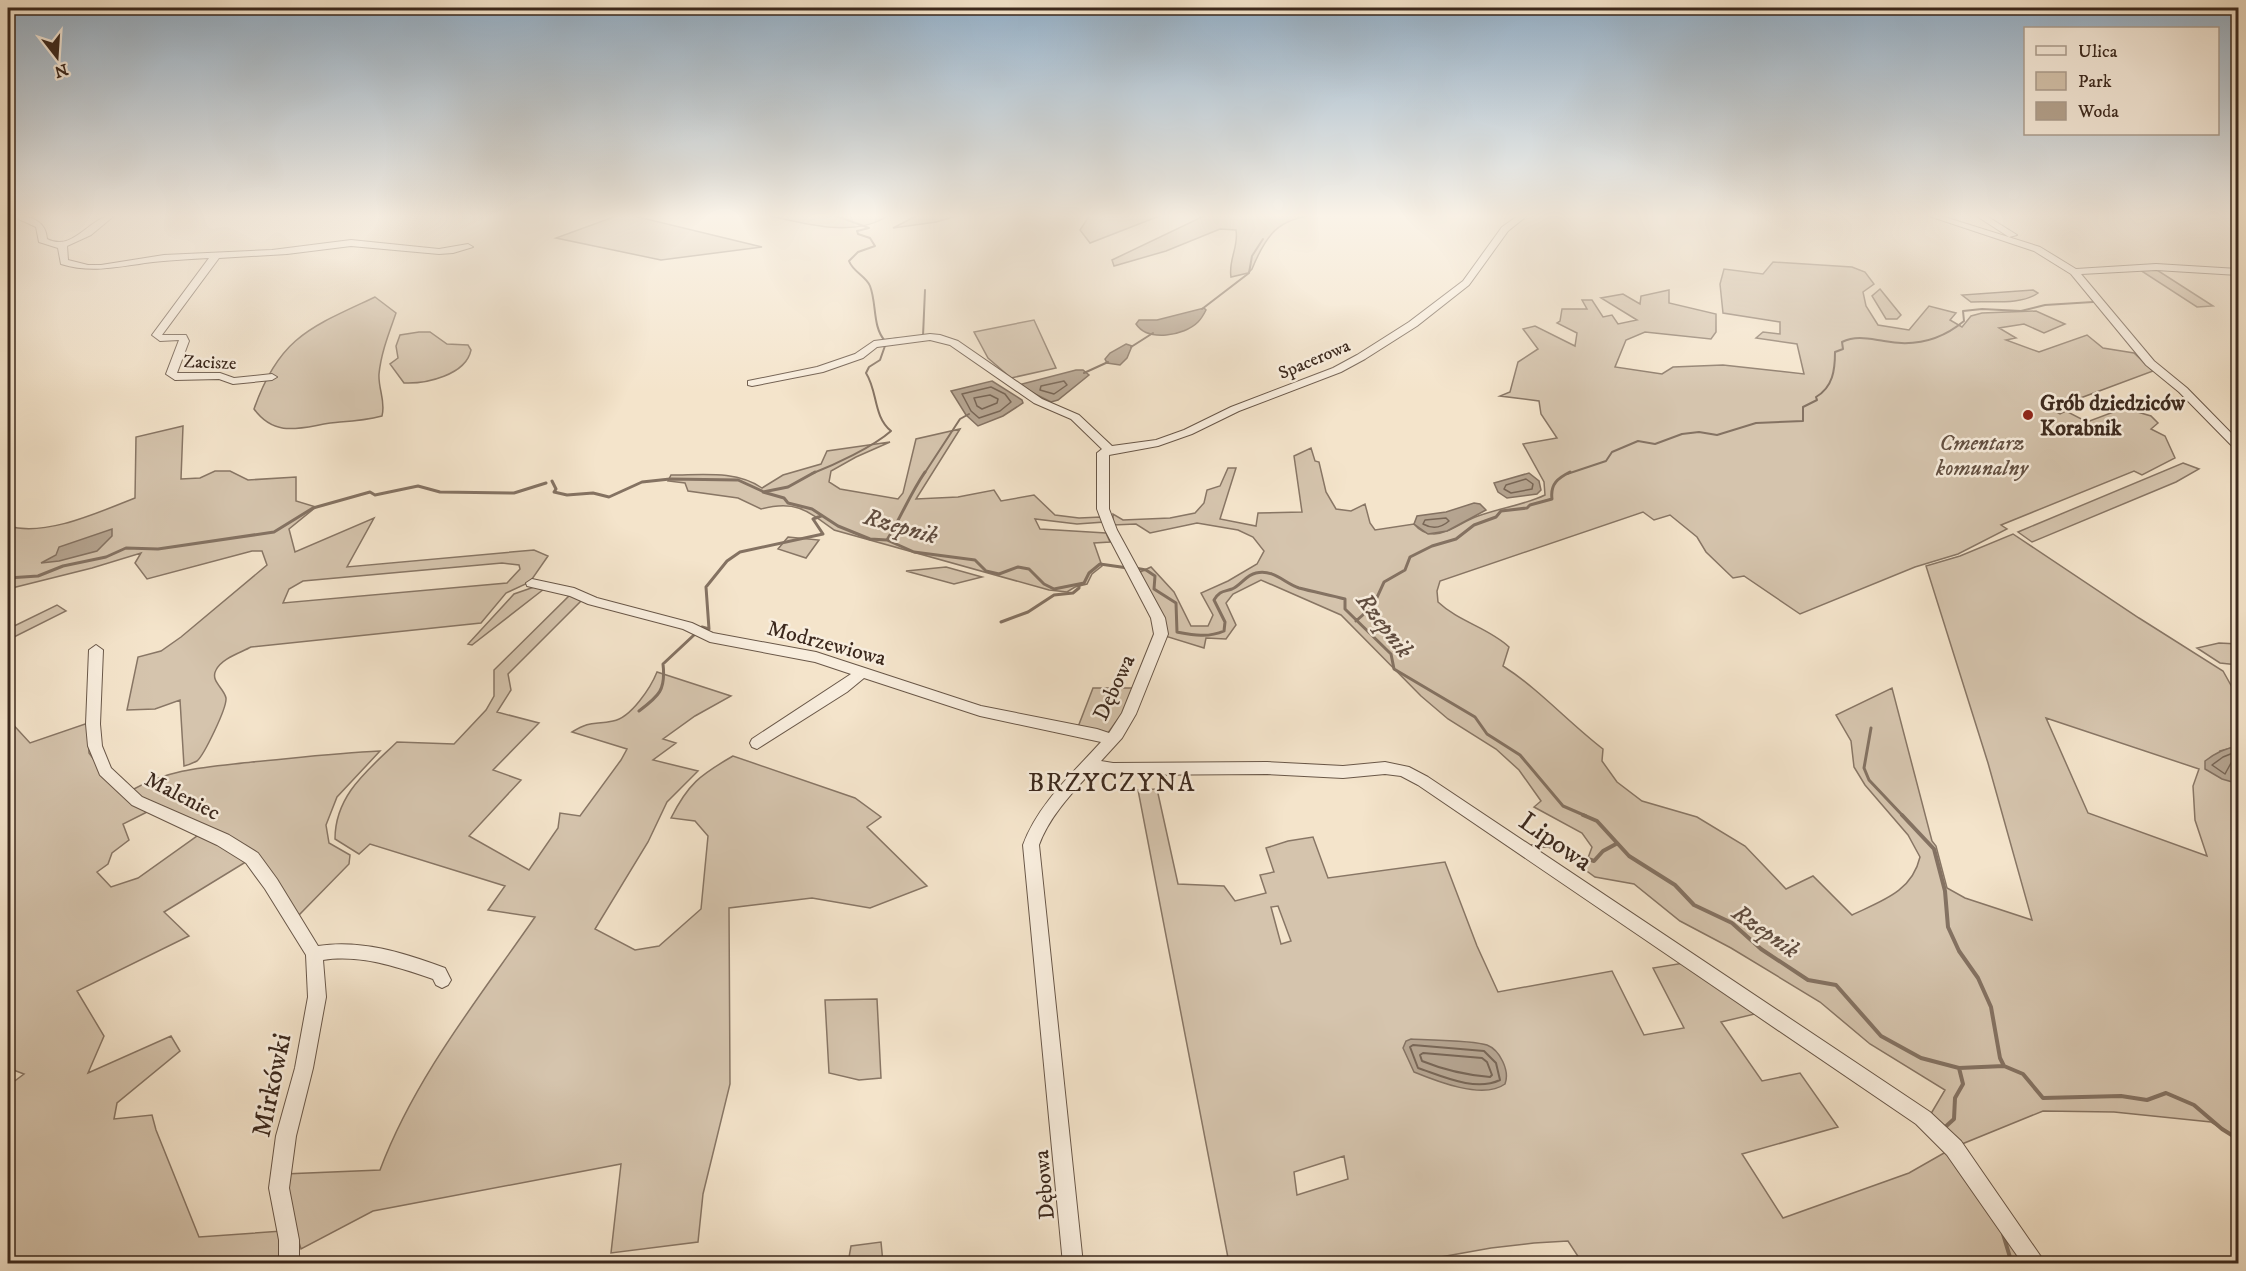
<svg xmlns="http://www.w3.org/2000/svg" width="2246" height="1271" font-family="'IM FELL DW Pica',serif">
  <style>
    .green { fill: #d5c4ad; stroke: #887665; stroke-width: 1.5; fill-rule: evenodd }
    .water { fill: #b5a490; stroke: #847262; stroke-width: 1.5 }
    .lines { fill: none; stroke-linecap: round; stroke-linejoin: round }
    .shore-far1 { stroke: #786656; stroke-width: 1.5 }
    .shore { stroke: #786656; stroke-width: 2 }
    .stream-far2 { stroke: #847262; stroke-width: 2 }
    .stream-far1 { stroke: #847262; stroke-width: 3 }
    .stream { stroke: #847262; stroke-width: 4 }
    .minor-casing { stroke: #695748; stroke-width: 2 }
    .minor { fill: #f8eddd; fill-rule: evenodd }
    .poi-dot { fill: #8f2418; stroke: #f8eddd; stroke-width: 2 }
    .labels { text-anchor: middle; stroke-width: 5; stroke-linejoin: round; paint-order: stroke }
    .far-street-label { font-size: 18px; fill: #3b281d; stroke: #f8eddd }
    .poi-label { font-size: 22px; font-weight: bold; fill: #3b281d; stroke: #f8eddd; text-anchor: start }
    .park-label { font-size: 22px; font-style: italic; fill: #624f41; stroke: #f8eddd }
    .street-label { font-size: 22px; fill: #3b281d; stroke: #f8eddd }
    .water-label { font-size: 24px; font-style: italic; fill: #604d40; stroke: #f8eddd }
    .quarter-label { font-size: 26px; letter-spacing: 1.5px; fill: #3b281d; stroke: #f8eddd }
    .near-street-label { font-size: 27px; fill: #3b281d; stroke: #f8eddd }
  </style>
  <rect width="100%" height="100%" fill="#f4e4cb"/>
  <filter id="stains"><feTurbulence type="fractalNoise" baseFrequency=".00333" numOctaves="4"/><feColorMatrix values="0 0 0 0 .2 0 0 0 0 .09 0 0 0 0 .02 0 0 0 .5 -.17"/></filter>
  <radialGradient id="worn" r=".72"><stop offset=".6" stop-color="#630" stop-opacity="0"/><stop offset="1" stop-color="#630" stop-opacity=".3"/></radialGradient>
  <path class="green" d="M619 215H630L762 247 661 260 556 238Z
    M766 215H889C855 239 803 223 766 215Z
    M918 215H960L936 222 893 228Z
    M1090 215H1162L1090 243 1080 230Z
    M1206 215H1341C1333 216 1325 215 1317 215 1278 218 1266 235 1252 269L1248 273 1231 277C1228 260 1239 247 1236 230L1220 229 1166 251 1114 266 1112 260Z
    M1773 262 1852 267 1865 272 1874 284 1863 292 1866 306 1878 325 1909 330 1929 306 1956 313 1950 320 1962 327 1971 316 1982 313 2036 311 2065 324 2044 333 2024 324 1999 328 2016 338 2006 340 2039 352 2087 335 2103 348 2134 353 2153 371 2051 409 2060 414 2066 411 2087 422 2124 408 2151 416 2158 423 2151 429 2165 436 2175 458 2142 475 2134 471 2001 525 2007 529 1958 554 1915 567 1800 614 1744 576 1733 578 1706 552 1697 537 1670 515 1654 520 1643 512 1440 581 1437 591 1438 602C1459 622 1489 628 1509 647L1503 666C1539 689 1568 722 1603 749L1602 761 1617 782 1642 801 1697 817 1745 846 1786 889 1813 876 1852 915C1881 901 1912 892 1920 857L1908 835 1865 785 1854 767 1851 741 1836 715 1892 688 1932 841 1936 846 1947 888 1965 898 2032 920 1988 763 1926 566 1960 556 2013 534 2139 618 2223 671 2238 698V746L2220 751 2234 776 2235 768 2238 765V1138L2211 1122 2114 1112 2043 1111 1957 1146 1929 1117 1945 1090 1870 1044 1820 1002 1731 948 1680 921 1634 884 1595 877 1584 869 1592 847 1582 833 1534 807 1541 801 1519 770 1496 749 1448 719 1421 696 1341 615 1261 580 1233 594 1226 603 1236 625 1226 639 1206 638 1204 648 1165 636 1138 573 1151 567 1174 592 1191 626H1208L1213 615 1201 593 1228 581 1257 564 1264 551 1253 537 1238 530 1197 523 1150 533 1136 524 1113 525V514L1123 520 1170 518 1195 513 1204 503 1207 490 1220 486 1228 468H1236L1220 519 1256 526 1258 513 1302 512 1294 456 1311 448 1315 461 1319 462 1326 492 1336 509 1351 511 1365 504 1370 523 1375 530 1414 524C1419 530 1426 534 1434 534 1450 533 1463 521 1478 516 1500 508 1524 505 1545 495L1544 482 1523 444 1557 438 1541 414 1539 401 1500 396 1510 392 1518 362 1538 349 1523 329 1535 326 1575 346 1577 333 1557 323 1560 321 1562 309H1587L1582 300H1592L1603 317 1612 315 1618 324 1637 320 1601 298 1623 294 1640 304 1641 296 1669 290V303L1716 314V332L1711 339 1645 332 1626 340 1615 367 1662 374 1673 367 1723 365 1804 374 1797 344 1756 338 1763 332 1780 334V322L1723 313 1720 284 1724 269 1763 274ZM2046 718 2199 769 2193 786 2195 820 2207 856 2088 813Z
    M2140 270H2157L2213 306 2197 307Z
    M1880 289 1901 315 1897 319H1886L1872 296Z
    M2033 290 2038 293C2022 305 1991 301 1971 302L1962 295Z
    M375 297 396 313C389 333 381 353 379 374 378 389 386 401 382 416 367 420 355 421 340 422 308 424 278 442 254 409 279 337 311 327 375 297Z
    M1034 320 1056 368 1011 378 988 358 974 332Z
    M419 332H430L447 344 468 345 471 350C466 375 426 384 404 383L390 364 398 358 396 346 400 335Z
    M183 426 181 479 200 478 215 471H230L248 480 296 477V501L316 507 289 529 295 552 374 518 347 567 534 550 548 556 530 582 506 593 481 623 251 647C240 653 222 658 216 670 210 681 224 688 226 698 227 708 204 755 197 761 193 763 188 765 184 766L180 700 155 709 127 710 138 657 161 651 181 637 267 565 262 551H252L147 579 135 563 141 553 92 568 8 589V526C46 537 99 512 135 498L136 437ZM502 563 519 565 520 569 507 583 283 603 289 589 303 581Z
    M960 429 916 499 958 497 994 490 1001 501 1034 495 1055 515 1079 518 1101 517 1104 522 1077 524 1035 519 1040 529 1106 533 1110 542 1094 543 1102 566 1092 574 1087 584 1075 587 1067 592 1049 590 834 530C807 510 795 500 761 509L738 498 688 491 685 483 668 481 671 475C702 475 736 470 762 488L783 475 821 464 827 451 890 442 856 457 831 471 829 482 840 489 898 499 903 493 916 439Z
    M2183 463 2199 469 2176 482 2032 542 2018 532Z
    M788 537 819 540 806 558 778 549Z
    M946 567 982 577 954 584 906 571Z
    M534 587 544 589 472 645 468 644 514 594Z
    M570 595 582 600 508 674 511 690 497 712 539 723 493 770 521 780 469 836 529 870 558 828 560 813 580 816 621 760 627 749 572 732C591 720 594 725 613 721 631 718 651 687 657 672L731 696 695 716 663 739 676 743 653 760 698 771 667 802 648 842 595 929 635 950 659 946 701 909 708 836 695 821 671 818C688 784 700 775 733 756L855 798 881 817 867 827 927 886 870 908 812 898 729 908 730 1084 703 1194 698 1242 611 1253 621 1164 373 1211 301 1249 287 1202 284 1174 380 1170C415 1077 479 998 535 917L488 910 505 886 370 844 359 854 335 839C335 795 368 770 397 742L454 744 486 710 494 696V670Z
    M57 605 66 611 8 640V629Z
    M2219 643 2238 644V665L2220 663 2197 648Z
    M1093 688H1133L1123 712 1108 733 1078 727Z
    M8 719 30 743 88 723 89 753 108 779 147 812 123 824 129 840 112 853 108 864 97 872 111 887 138 878 200 834 249 860 164 912 189 936 77 991 104 1036 88 1073 171 1036 180 1051 117 1103 114 1119 152 1115 156 1130 199 1237 282 1231V1263H8V1086L24 1074 8 1068V961L13 950 8 951Z
    M380 751 337 797 326 825 329 843 350 855 349 864 297 917 257 860 144 801 132 790C171 768 209 767 252 762 295 758 336 753 380 751Z
    M1157 789 1178 884 1224 886 1235 901 1266 893 1260 875 1274 872 1266 848 1288 841 1313 837 1328 878 1445 862 1477 946 1498 992 1612 971 1644 1035 1684 1028 1653 968 1684 963 1759 1013 1721 1022 1762 1081 1800 1073 1838 1127 1742 1154 1783 1218 1909 1173 1951 1149 2032 1263 1583 1264 1568 1241 1534 1243 1491 1248 1407 1263H1229L1138 790ZM1278 906 1291 941 1281 944 1271 907ZM1344 1156 1348 1179 1297 1195 1294 1172Z
    M877 999 881 1078 859 1080 829 1073 825 1000Z
    M881 1242 883 1263H848L851 1246Z"/>
  <path class="water" d="M1204 308 1206 310C1204 314 1201 319 1198 322 1184 336 1148 342 1136 324L1139 320H1157Z
    M1126 344 1132 346 1127 358 1120 365 1107 363 1105 359 1110 353Z
    M1076 370H1083L1089 375 1058 400 1051 402 1023 388 1022 384Z
    M992 381 1022 400 1023 403 1003 416 978 426 966 415 951 391Z
    M1529 473 1539 481 1541 490 1537 494 1507 498 1498 492 1494 483Z
    M1474 503 1480 504 1486 510 1447 531 1428 534 1414 524 1417 516 1446 512Z
    M112 529V536L97 551 59 561 41 563 56 555 59 547Z
    M2238 746V765L2234 772 2237 781 2236 783 2222 779 2205 769V761C2215 753 2227 748 2238 746Z
    M1411 1039C1428 1040 1473 1040 1487 1045 1500 1050 1510 1071 1505 1084 1483 1100 1436 1081 1414 1072L1403 1048 1406 1041Z"/>
  <g class="lines">
    <path class="shore-far1" d="M1064 381 1067 385 1054 394 1040 390 1041 386Z
      M991 387 1005 394 1011 402 1000 411 979 418 971 411 962 394Z
      M990 395 998 399 997 403 982 409 977 406 974 398Z
      M1526 479 1533 484 1532 489 1511 493 1504 489 1506 485Z
      M1446 518 1449 521C1441 528 1432 529 1423 524L1425 520Z
      M2238 751 2223 757 2212 765 2225 774 2231 763 2238 761"/>
    <path class="shore" d="M1413 1045 1484 1051 1496 1063 1500 1080C1475 1092 1442 1076 1418 1068L1410 1047Z
      M1423 1053 1482 1058 1487 1062 1492 1075 1490 1077C1466 1075 1444 1070 1422 1061L1420 1055Z"/>
    <path class="stream-far2" d="M793 215H834L869 228 857 231 858 234 870 238 875 246 858 252 849 261C853 272 866 276 870 286 877 304 872 326 885 341
      M1202 309 1249 273 1252 256 1263 239
      M923 336 925 290
      M885 340 901 338
      M1131 347 1153 333
      M1084 373 1108 362
      M811 474C834 465 873 447 891 431 873 416 878 392 866 373L869 367 880 360 886 343
      M924 474 960 419 969 414
      M1567 474 1606 461 1612 452 1638 441 1655 444 1682 434 1699 432 1717 435 1756 423 1803 421V407L1817 400 1816 397C1833 387 1835 370 1835 352L1843 349 1842 342C1856 335 1870 339 1884 341 1914 347 1940 341 1964 321L1963 311 1982 309 2021 311 2045 305 2093 302"/>
    <path class="stream-far1" d="M815 472 788 487 763 492 784 498 788 503 812 509 838 526 870 539 887 540 914 552 975 560 986 571 999 574 1018 567 1029 569 1044 584 1054 589 1084 583 1089 573 1100 564 1128 568
      M552 481 556 489 554 492 567 495 593 493 609 497 642 482 670 479 738 480 762 491
      M887 540C901 517 910 494 925 472
      M1135 568 1146 570 1155 576 1154 589 1176 603 1177 632C1193 635 1208 638 1224 631L1225 622 1214 600C1220 590 1224 592 1232 589 1241 585 1246 575 1256 573 1274 569 1284 583 1299 588 1314 592 1330 595 1345 599V609L1391 654 1394 669 1475 717 1487 734 1520 755 1563 806 1586 816
      M8 578 38 576 63 566 106 557 126 548 158 549 274 532 313 508 370 492 375 495 418 486 440 492 514 493 546 483
      M1356 621 1373 606 1384 582 1405 570 1410 557 1432 546 1456 539 1474 525 1496 517 1501 511 1527 508 1530 505 1552 499C1550 484 1558 478 1570 472
      M1001 622 1028 612 1054 595 1073 593 1079 588V584
      M702 627 709 629 706 587 727 561 740 552 823 534 813 519 821 516
      M639 711C659 696 666 690 663 664L694 635
      M1871 728 1864 768 1869 780 1903 816"/>
    <path class="stream" d="M1583 815 1597 821 1629 856 1675 885 1694 905 1732 923 1761 949 1808 980 1836 985 1881 1036 1921 1058 1959 1068 2004 1066 2023 1074 2043 1098 2121 1096 2147 1100 2166 1093 2194 1105 2222 1129 2238 1139
      M1902 815 1934 849 1945 891 1948 927 1959 951 1978 978 1991 1007 2000 1058 2004 1066
      M1531 846H1549L1594 861 1603 851 1616 844
      M1943 1129 1954 1119 1955 1098 1963 1084 1959 1068
      M2003 1234 2012 1264"/>
    <defs>
      <path id="minor" d="M10 215C27 215 46 219 47 239 74 253 90 215 115 215L91 235 67 246 68 260 88 265H101L164 255 272 250 351 240 439 249 468 244 473 247 453 253 439 254 351 246 287 254 219 258 162 335H186L189 341 177 373H220L234 378 272 374 277 377 272 380 233 384 219 379 175 380 166 374 179 340 160 341 152 335 209 258C190 259 171 260 153 262 120 266 93 274 61 264L58 248 39 242 36 227Z
        M1519 215H1528L1508 231 1469 285 1417 326 1365 359 1341 372 1239 411 1192 434 1158 446 1109 455V509L1117 530 1165 618 1168 634 1136 714 1122 738 1101 761 1113 763 1267 762 1343 766 1385 762 1409 767 1428 777 1930 1112 1961 1141 2046 1264H2023L1947 1155 1916 1124 1418 785 1401 776 1385 774 1343 778 1267 774 1113 775 1092 771C1072 793 1049 817 1039 845L1083 1264H1063L1023 845C1038 804 1073 773 1101 742L980 716 864 678 847 692 757 749 752 747 750 743 752 739 851 674 815 662 710 642 683 629 588 604 570 596 527 586 526 583 532 579 574 588 597 598 692 623 713 633 816 652 981 706 1097 729 1109 733 1122 713 1154 634 1151 618 1105 530 1097 509V453L1102 449 1071 419 1034 403 950 345 930 340 877 347 863 358 823 372 752 386 748 385V381L817 367 855 354 874 341 930 334 940 335 958 341 1042 399 1079 415 1112 446 1156 440 1184 430 1231 407 1333 368 1357 355 1409 322 1463 281 1502 227Z
        M1926 215H1938L2040 247 2076 269 2156 264 2238 269V275L2156 270 2081 274 2154 361 2187 388 2238 440V449L2234 448 2179 392 2146 365 2071 274 2034 251Z
        M1975 215H1985L2017 235 2009 237Z
        M96 645 103 650 100 724 102 746 111 768 142 797 229 835 258 853 277 879 318 946C361 939 405 953 445 968L451 980 448 985 442 988 436 985 433 979C398 967 360 954 323 960L326 997 313 1068 296 1136 289 1188 299 1240V1264H279V1240L269 1188 276 1136 295 1068 308 997 306 955 265 889 246 863 217 845 132 805 100 775 88 746 86 724 89 650Z"/>
    </defs>
    <use href="#minor" class="minor-casing"/>
    <use href="#minor" class="minor"/>
  </g>
  <linearGradient id="sky" x2="0" y2="1"><stop stop-color="#93aec5"/><stop offset="0.55" stop-color="#faf3e8"/><stop offset="1" stop-color="#faf3e8" stop-opacity="0"/></linearGradient>
  <rect width="2246" height="393" fill="url(#sky)"/>
  <circle class="poi-dot" cx="2028" cy="415" r="6"/>
  <g class="labels">
    <g class="far-street-label">
      <text transform="translate(1314 359) rotate(-23)" y="6">Spacerowa</text>
      <text transform="translate(210 362) rotate(2)" y="6">Zacisze</text>
    </g>
    <g class="poi-label">
      <text x="2040" y="410">Grób dziedziców<tspan x="2040" dy="25">Korabnik</tspan></text>
    </g>
    <g class="park-label">
      <text x="1982" y="450">Cmentarz<tspan x="1982" dy="25">komunalny</tspan></text>
    </g>
    <g class="street-label">
      <text transform="translate(827 642) rotate(15)" y="8">Modrzewiowa</text>
      <text transform="translate(1113 687) rotate(-65)" y="8">Dębowa</text>
      <text transform="translate(183 795) rotate(27)" y="8">Maleniec</text>
      <text transform="translate(1043 1185) rotate(-95)" y="8">Dębowa</text>
    </g>
    <g class="water-label">
      <text transform="translate(901 526) rotate(16)" y="8">Rzepnik</text>
      <text transform="translate(1385 625) rotate(52)" y="8">Rzepnik</text>
      <text transform="translate(1766 931) rotate(35)" y="8">Rzepnik</text>
    </g>
    <g class="quarter-label">
      <text x="1112" y="791">BRZYCZYNA</text>
    </g>
    <g class="near-street-label">
      <text transform="translate(1556 841) rotate(35)" y="9">Lipowa</text>
      <text transform="translate(271 1085) rotate(-78)" y="9">Mirkówki</text>
    </g>
  </g>
  <rect width="2246" height="1271" fill="none" stroke="#f4e4cb" stroke-width="30"/>
  <rect x="9" y="9" width="2228" height="1253" fill="none" stroke="#3b281d" stroke-width="3"/>
  <rect x="15" y="15" width="2216" height="1241" fill="none" stroke="#3b281d" stroke-width="1.5"/>
  <rect x="2024" y="27" width="195" height="108" fill="#f8eddd" stroke="#ac9e90" stroke-width="1.5"/>
  <rect x="2036" y="46" width="30" height="9" fill="#f8eddd" stroke="#ac9e90" stroke-width="1.5"/>
  <text x="2078" y="57" font-size="18" fill="#3b281d">Ulica</text>
  <rect x="2036" y="72" width="30" height="18" fill="#d5c4ad" stroke="#ac9e90" stroke-width="1.5"/>
  <text x="2078" y="87" font-size="18" fill="#3b281d">Park</text>
  <rect x="2036" y="102" width="30" height="18" fill="#b5a490" stroke="#ac9e90" stroke-width="1.5"/>
  <text x="2078" y="117" font-size="18" fill="#3b281d">Woda</text>
  <g transform="translate(57 57) rotate(163)" stroke="#f8eddd" stroke-width="4.5" paint-order="stroke">
  <path d="M0-4.5L10 22L0 15L-10 22Z" fill="#3b281d"/>
  <text y="-9" font-size="16" font-weight="bold" text-anchor="middle" fill="#3b281d">N</text>
  </g>
  <rect width="100%" height="100%" filter="url(#stains)"/>
  <rect width="100%" height="100%" fill="url(#worn)"/>
</svg>
